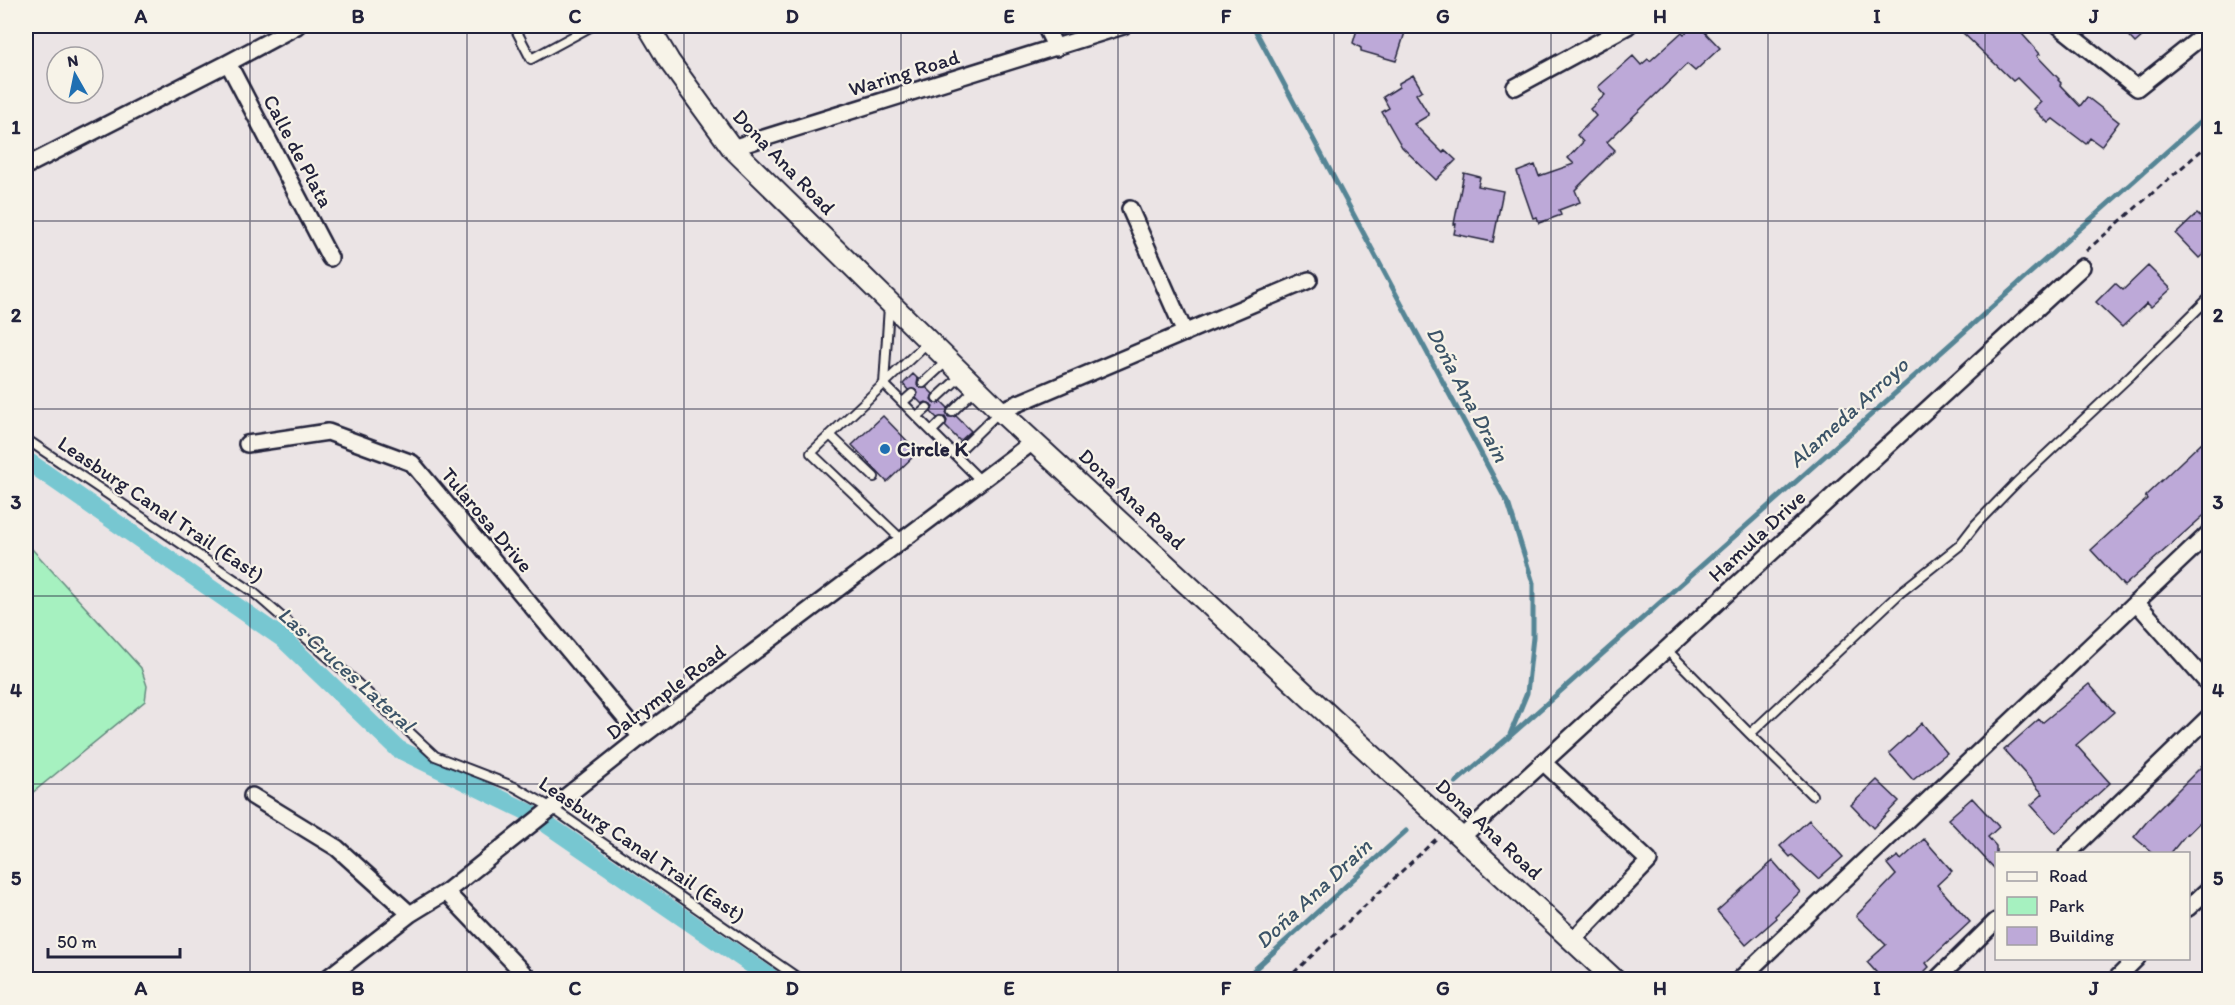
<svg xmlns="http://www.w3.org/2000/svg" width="2235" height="1005" font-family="Itim,sans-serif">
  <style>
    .green { fill: #a6f1c0; stroke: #648a7e; stroke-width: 1.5 }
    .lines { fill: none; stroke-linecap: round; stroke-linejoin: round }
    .stream { stroke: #558595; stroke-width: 5 }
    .canal { stroke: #77c7d1; stroke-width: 18 }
    .building { fill: #bda9d8; stroke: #22223b; stroke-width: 1.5 }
    .service-casing { stroke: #22223b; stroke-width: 12 }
    .minor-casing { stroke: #22223b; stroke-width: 20 }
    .tertiary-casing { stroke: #22223b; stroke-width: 24 }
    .path { stroke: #22223b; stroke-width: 3; stroke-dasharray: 6 4.5; stroke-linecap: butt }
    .service { stroke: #f7f3e8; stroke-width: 8 }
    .minor { stroke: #f7f3e8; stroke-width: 15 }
    .tertiary { stroke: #f7f3e8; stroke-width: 20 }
    .grid { fill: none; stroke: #22223b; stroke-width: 1.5; stroke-opacity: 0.55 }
    .poi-dot { fill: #1f6fb2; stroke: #f7f3e8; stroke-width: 2 }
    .labels { text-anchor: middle; stroke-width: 4.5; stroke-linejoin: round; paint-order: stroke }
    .street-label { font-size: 21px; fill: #22223b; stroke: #f7f3e8 }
    .poi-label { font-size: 21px; font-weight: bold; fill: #22223b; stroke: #f7f3e8; text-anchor: start }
    .water-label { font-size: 22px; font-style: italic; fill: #3c5468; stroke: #f7f3e8 }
    .neatline { fill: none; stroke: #22223b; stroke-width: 2 }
    .grid-label { font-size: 20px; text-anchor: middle; font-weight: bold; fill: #22223b }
  </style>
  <rect width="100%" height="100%" fill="#ebe4e5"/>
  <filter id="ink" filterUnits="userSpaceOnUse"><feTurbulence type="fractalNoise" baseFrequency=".0167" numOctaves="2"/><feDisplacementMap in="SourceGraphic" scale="12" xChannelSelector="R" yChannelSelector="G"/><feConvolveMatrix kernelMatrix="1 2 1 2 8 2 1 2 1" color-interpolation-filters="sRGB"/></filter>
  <g filter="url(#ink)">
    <path class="green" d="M32 549 141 668 147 686 145 701 26 798V554Z"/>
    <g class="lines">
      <path class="stream" d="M1253 26 1509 506 1533 583V637L1527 693 1509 737 1456 782
        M1509 737 2210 113
        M1243 980 1406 831"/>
      <path class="canal" d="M26 460 282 638 398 749 530 813
        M548 825 774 980"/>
    </g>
    <path class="building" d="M1358 26H1407L1396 61 1361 51V48L1353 43Z
      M1694 26H1699L1720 48 1695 71 1687 64 1607 142 1615 150 1575 190 1580 202 1559 210 1561 215 1539 223 1537 217 1533 218 1517 172 1535 165 1539 176 1574 164 1568 158 1583 142 1577 135 1596 116 1590 109 1605 95 1598 87 1633 56 1641 65 1648 59 1650 61 1682 32 1684 34Z
      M1970 26H2015L2040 54 2037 56 2059 79 2058 80 2061 83 2060 85 2080 106 2087 97 2119 122 2101 146 2090 138 2086 144 2053 119 2048 123 2034 109 2041 102 2017 78 2013 81 1963 33Z
      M2119 26H2154L2135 43Z
      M1413 75 1422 90 1416 94 1429 115 1414 124 1443 153 1445 150 1456 160 1436 180 1402 147 1382 112 1389 108 1383 97 1399 87V83Z
      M1464 173 1480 177 1478 186 1503 191 1493 242 1454 234 1456 224H1454Z
      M2197 214 2210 226V248L2199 258 2176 234Z
      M2148 266 2171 289 2151 307 2147 303 2122 327 2096 302 2115 283 2123 290Z
      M913 374 918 379 917 384 919 387 927 388 933 394 931 399 933 402 938 404 942 402 948 408 946 413 948 417 956 416 971 431 960 441 945 426 947 421 945 417 937 418 931 412 933 407 931 404 926 402 922 404 916 398 918 393 916 390H908L903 384Z
      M883 416 918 452 887 482 852 445Z
      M2202 442 2210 450V510L2124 586 2091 550 2147 499 2145 496Z
      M2089 684 2114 712 2076 745 2110 783 2056 833 2031 805 2043 794 2004 750 2039 719 2042 723Z
      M1922 723 1947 753 1913 780 1889 753Z
      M2210 758V812L2188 834 2187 833 2170 854H2154L2134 837 2150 818Z
      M1877 780 1899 801 1873 828 1851 805Z
      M1972 798 1999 827 1988 837 1996 846V870L1948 819Z
      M1809 820 1843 857 1818 879 1792 855 1790 857 1780 846Z
      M1924 839 1952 871 1937 885 1970 922 1926 963 1929 967 1916 980H1883L1867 962 1886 945 1856 916 1896 875 1887 864 1898 856 1901 860Z
      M1773 861 1800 892 1775 916 1777 918 1746 945 1717 911Z"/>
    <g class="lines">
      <defs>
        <path id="service" d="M514 26 531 59 592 26
          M889 306 884 384 981 481
          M923 383 948 360
          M937 398 963 374
          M903 402 912 394
          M952 412 976 388
          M918 416 927 408
          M932 431 941 422
          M830 435 874 477
          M26 439 253 592 345 672 435 756 515 787 552 808 801 980
          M956 454 1000 411
          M902 540 811 453 928 342
          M1666 649 1750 734 1901 592 1959 546 1976 524 2017 482 2131 375 2210 297
          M1750 734 1812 795"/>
        <path id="minor" d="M1045 26 1056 48
          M2059 26 2137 88 2210 30
          M228 63 330 258
          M1515 87 1628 26
          M732 148 1123 26
          M26 166 228 63 297 26
          M1130 209 1185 333
          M1000 411 1309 280
          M247 444 328 432 412 463 641 737
          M2136 602 2210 686
          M1543 762 1649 861 1573 940
          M252 796 337 848 410 914
          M1462 837 2082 267
          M2067 854 2210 716
          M446 892 530 980
          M2188 908 2210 888
          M325 980 410 914 446 892 641 737 1034 441
          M1739 980 2210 532
          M1936 980 1996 921
          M2115 980 2137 958"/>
        <path id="tertiary" d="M648 26 669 61 732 148 1000 411 1615 980"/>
      </defs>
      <use href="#service" class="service-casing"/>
      <use href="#minor" class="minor-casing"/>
      <use href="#tertiary" class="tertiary-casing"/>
      <path class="path" d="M2086 251 2210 143
        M1286 980 1436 839"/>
      <use href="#service" class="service"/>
      <use href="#minor" class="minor"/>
      <use href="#tertiary" class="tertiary"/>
    </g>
  </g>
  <path class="grid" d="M250 26V980M467 26V980M684 26V980M901 26V980M1118 26V980M1334 26V980M1551 26V980M1768 26V980M1985 26V980M26 221H2210M26 409H2210M26 596H2210M26 784H2210"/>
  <circle class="poi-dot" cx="885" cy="449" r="6"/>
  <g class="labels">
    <g class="street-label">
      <text transform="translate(904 73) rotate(-17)" y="7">Waring Road</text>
      <text transform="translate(298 151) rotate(62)" y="7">Calle de Plata</text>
      <text transform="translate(784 162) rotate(46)" y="7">Dona Ana Road</text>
      <text transform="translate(1132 499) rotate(43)" y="7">Dona Ana Road</text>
      <text transform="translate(161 509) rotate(34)" y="7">Leasburg Canal Trail (East)</text>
      <text transform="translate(487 520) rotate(50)" y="7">Tularosa Drive</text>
      <text transform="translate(1757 536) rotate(-43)" y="7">Hamula Drive</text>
      <text transform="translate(666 692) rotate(-37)" y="7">Dalrymple Road</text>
      <text transform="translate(1489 829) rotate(43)" y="7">Dona Ana Road</text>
      <text transform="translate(642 849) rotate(34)" y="7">Leasburg Canal Trail (East)</text>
    </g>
    <g class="poi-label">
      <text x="897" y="456">Circle K</text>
    </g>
    <g class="water-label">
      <text transform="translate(1468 394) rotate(62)" y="8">Doña Ana Drain</text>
      <text transform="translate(1848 412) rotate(-42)" y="8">Alameda Arroyo</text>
      <text transform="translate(347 669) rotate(42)" y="8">Las Cruces Lateral</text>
      <text transform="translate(1313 893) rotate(-43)" y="8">Doña Ana Drain</text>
    </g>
  </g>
  <rect width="2235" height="1005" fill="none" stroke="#f7f3e8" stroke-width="66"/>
  <rect x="1995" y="852" width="195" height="108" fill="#f7f3e8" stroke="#a29fa3" stroke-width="1.5"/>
  <rect x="2007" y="872" width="30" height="9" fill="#f7f3e8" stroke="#a29fa3" stroke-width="1.5"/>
  <text x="2049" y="882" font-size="18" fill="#22223b">Road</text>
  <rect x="2007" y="897" width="30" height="18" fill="#a6f1c0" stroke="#a29fa3" stroke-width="1.5"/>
  <text x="2049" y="912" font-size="18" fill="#22223b">Park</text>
  <rect x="2007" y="927" width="30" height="18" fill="#bda9d8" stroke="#a29fa3" stroke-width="1.5"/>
  <text x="2049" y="942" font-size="18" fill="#22223b">Building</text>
  <g transform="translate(75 75) rotate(351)"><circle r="28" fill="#f7f3e8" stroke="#a29fa3" stroke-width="1.5"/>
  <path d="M0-4.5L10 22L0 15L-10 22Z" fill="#1f6fb2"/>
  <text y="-9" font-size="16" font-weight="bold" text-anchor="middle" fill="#22223b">N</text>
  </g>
  <path d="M48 948v9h132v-9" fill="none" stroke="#22223b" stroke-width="3"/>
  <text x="57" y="948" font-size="18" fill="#22223b" stroke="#f7f3e8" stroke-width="4.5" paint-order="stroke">50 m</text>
  <rect x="33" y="33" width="2169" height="939" class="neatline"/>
  <g class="grid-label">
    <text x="141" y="23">A</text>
    <text x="358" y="23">B</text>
    <text x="575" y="23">C</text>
    <text x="792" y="23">D</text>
    <text x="1009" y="23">E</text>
    <text x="1226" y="23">F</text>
    <text x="1443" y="23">G</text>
    <text x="1660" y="23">H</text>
    <text x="1877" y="23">I</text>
    <text x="2094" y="23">J</text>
    <text x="16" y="134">1</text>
    <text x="2218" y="134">1</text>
    <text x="16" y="322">2</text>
    <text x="2218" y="322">2</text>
    <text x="16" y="509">3</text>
    <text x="2218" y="509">3</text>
    <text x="16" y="697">4</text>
    <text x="2218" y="697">4</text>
    <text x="16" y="885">5</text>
    <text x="2218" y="885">5</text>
    <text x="141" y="995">A</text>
    <text x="358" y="995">B</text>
    <text x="575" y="995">C</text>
    <text x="792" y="995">D</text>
    <text x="1009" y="995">E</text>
    <text x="1226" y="995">F</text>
    <text x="1443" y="995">G</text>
    <text x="1660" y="995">H</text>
    <text x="1877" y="995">I</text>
    <text x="2094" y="995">J</text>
  </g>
</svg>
